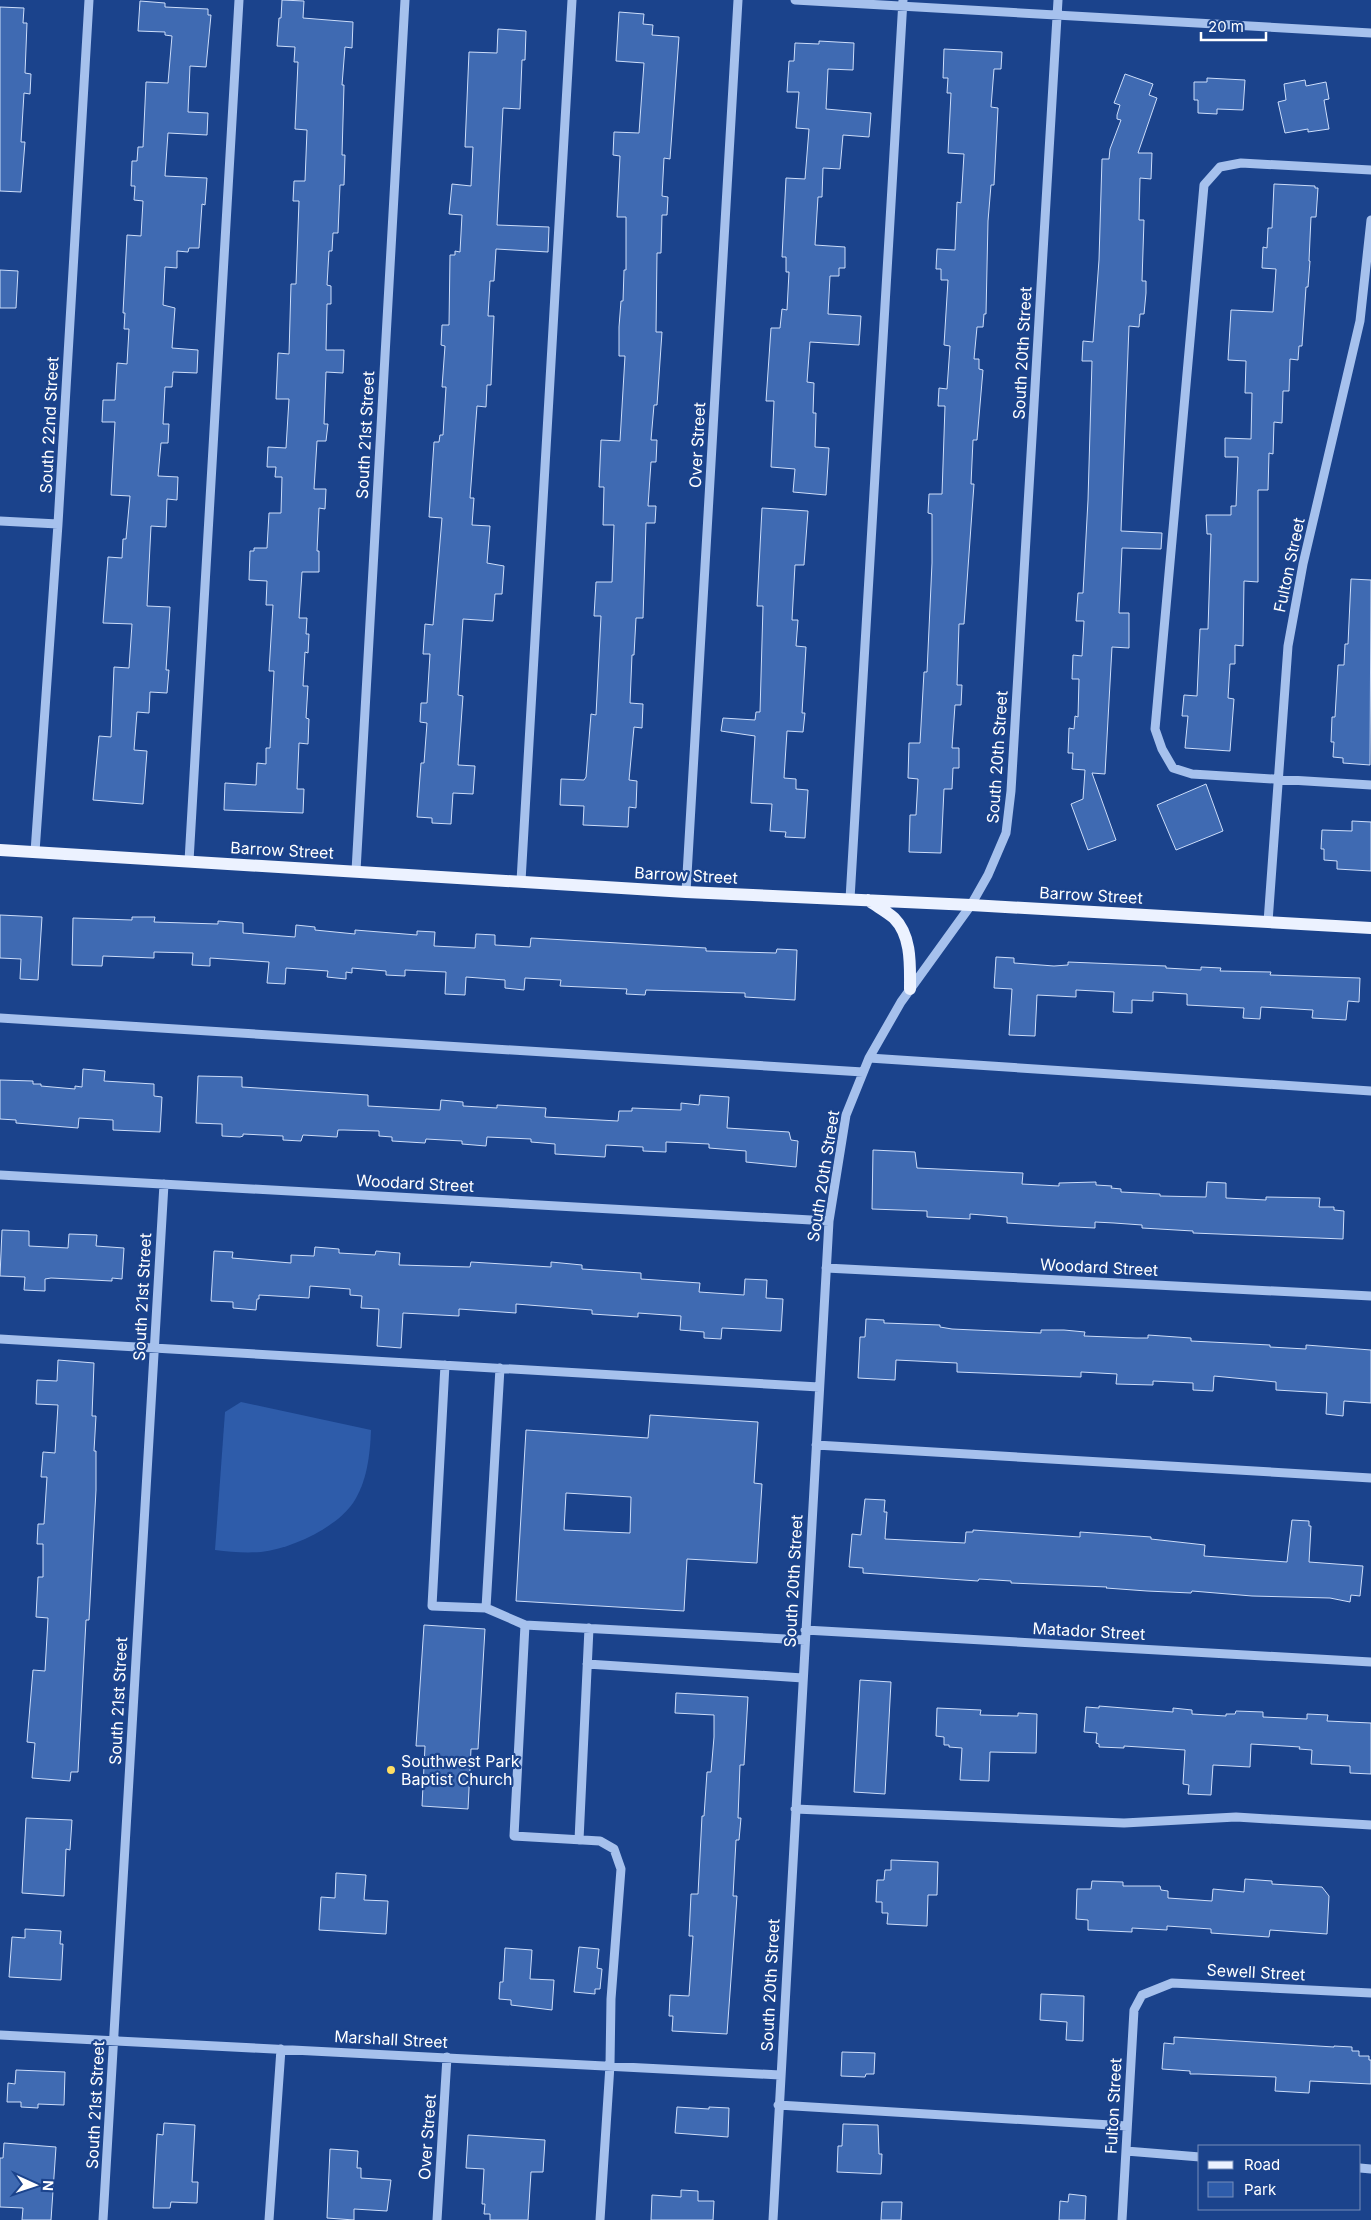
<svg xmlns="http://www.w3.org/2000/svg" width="1371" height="2220" font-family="Inter,sans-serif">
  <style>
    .green { fill: #2e5caa }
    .building { fill: #3f6ab2; stroke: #ccddfa; fill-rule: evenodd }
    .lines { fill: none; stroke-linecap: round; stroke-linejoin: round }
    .minor { stroke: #a6c1ed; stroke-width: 9 }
    .major { stroke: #ecf2ff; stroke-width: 12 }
    .poi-dot { fill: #ffde63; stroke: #1b438c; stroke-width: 2 }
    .labels { text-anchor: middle; stroke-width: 4.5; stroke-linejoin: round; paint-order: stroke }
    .street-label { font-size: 16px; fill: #fff; stroke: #1b438c }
    .poi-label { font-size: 16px; fill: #fff; stroke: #1b438c; text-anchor: start }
  </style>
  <rect width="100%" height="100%" fill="#1b438c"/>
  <path class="green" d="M241 1402 371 1430C370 1455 367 1482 353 1503 336 1528 290 1549 261 1552 245 1553 230 1552 215 1550L225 1412Z"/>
  <path class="building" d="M282 0 304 1 303 18 353 22 352 48 345 47 342 85H344L342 155H345L344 185H340L338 233H333L332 251H329L327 285 331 286V304H327L326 350H344L343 373 326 372 324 424H328L326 441H317L314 489H326L325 509 319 508 317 551H319V572H302L299 618H307L306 634H309L308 653 305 652 303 686H308L306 718 309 719 308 744 299 743 297 789H304L303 813 224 810 225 783 256 785 257 763 266 764V748H270L274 671H269L273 605H266L267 581 249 580 250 551H254V548H267L269 513H281L282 477H275L276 467H267L268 447 286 448 289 399H276L278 353 289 354 291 284H296L299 201H293L294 181H305L307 130 295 129 298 62H294L295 47 277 46 279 18H281Z
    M140 1 165 3V7L208 9V15H211L206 67 190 66 188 112 208 113 207 135 168 133 165 176 207 178 205 205 202 204 199 248H189L188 252 177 251V268L165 267 163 305 175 308 172 348 198 350 197 373 173 372 172 387H165L163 424H169L168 443H161L158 476 178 477 177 500 167 499 166 527 151 526 147 606 170 607 166 670H169L167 693 150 692 149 713 137 712 134 750 147 751 143 804 93 800 99 736 111 737 114 667 129 668 132 624 103 623 108 557 122 558 123 539H126L130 496 111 495 115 422H102L103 400H115L117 363 127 364 129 329H124L125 313H123L127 235 141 236 143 201 134 200 135 186H131L132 161H137L138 147H143L146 82 168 83 172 36 165 35V32L138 31Z
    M0 7 24 8 23 23H27L25 73 31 74 30 94 24 93 21 142H25L21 192 0 191Z
    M619 12 644 14 643 24 653 25 652 35 679 37 670 159 664 158 662 196 668 197 667 215H662L661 253H657L656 332H662L657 405H654L651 440H657L656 462H651L648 506H656L655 523H646L643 618H636L634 655H632L630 703 643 704 642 728 634 727 629 780 637 781 636 808 629 807 628 827 583 825 584 806 560 805 561 779 584 780 586 777 591 714 596 715 601 616H594L596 582H612L614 525H603L604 487H599L601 440 620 441 625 356H619V327L621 301H623L624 270H626V217H617L620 156 613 155 614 132 639 133 644 63 616 61Z
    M498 29 526 31 525 60H522L520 109 503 108 497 225 549 227 548 252 496 249 494 281H490L488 316H494L491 385H487L486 407 477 406 470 498H474L472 525 490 526 487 563 504 566 502 594H495L493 621 463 619 458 695 463 696 458 765 475 766 473 794 453 793 451 824 432 823V818L417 817 421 763H424L427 723 420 722 421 703H427L430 654H423L425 624 433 625 442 518 429 517 434 442H439L440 435H443L446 387H442L445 346 441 345 442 325H449L450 255H455V251L460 252 462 215 449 214 452 184 471 186 473 147H465L469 52 497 53Z
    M819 41 854 43 853 70 828 69 826 109 871 113 869 137 843 135 840 169 823 168 822 197H818L815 245 845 247V268H839V276H830L828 314 861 316 859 345 810 342 807 382 814 383 813 413H816L815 447 829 448 826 495 793 492 795 469 771 467 774 401H766L771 328H780L782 309 787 310 789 272H786V257H782L786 178 805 179 809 129 796 128 799 92H787L789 61H794L795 43 819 44Z
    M944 49 1002 52 1001 69H994L991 107 998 108 994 185H991L988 221 986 314H984L983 327H977L974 359H979V369L983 370 977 440H973L971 484H974L964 624H959L957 685H962L961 705H955L952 748H959V768H953L952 789H944L941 853 909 852 910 815H916L918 779 908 778 909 743H920L924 672H927L932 563V514L928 513 929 494H942L945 406H938L939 388 947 389 950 346 944 345 948 280H941V269H936L937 249 955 250 957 202 961 203 964 154 948 153 951 93H947L948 78H943Z
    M1125 74 1153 84 1149 95 1157 98 1138 153H1152L1151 179 1140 178 1139 220H1144L1142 281H1146V293L1144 314H1140L1139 327 1129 326 1121 531 1162 533 1161 549 1122 548 1119 613H1129V648L1112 647 1105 774 1092 773 1116 840 1088 850 1071 804 1083 799 1085 770 1072 769 1073 753H1068L1069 728 1074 729 1075 716 1078 717 1079 679H1072L1073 655 1082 656 1084 621H1076L1078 593H1083L1088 500 1092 361H1082L1083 341 1093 342 1099 260 1102 159H1109L1110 149 1121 120 1117 119V115L1120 105 1114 103Z
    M1207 78 1245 80 1243 110 1217 109V114L1198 113V100H1194V82H1207Z
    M1305 80 1306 86 1326 82 1329 99 1324 100 1329 129 1308 132V129L1285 133 1278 102 1286 100 1284 84Z
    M1274 184 1315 186V188H1318L1316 217H1311L1309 261H1310L1308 287H1306L1302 346H1299L1298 360 1290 359 1289 391H1283L1282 423 1274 422 1273 454 1269 453 1268 490H1258V582L1244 581 1243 646 1235 645V664H1230L1228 698 1234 699 1230 751 1185 748 1188 716H1182L1184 695 1197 696 1200 629H1208L1211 534H1207L1206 515H1231V506H1236L1238 457H1225V438L1251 439 1252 393H1245L1246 361 1228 360 1231 310 1273 312 1276 269 1262 268 1263 247 1267 248 1268 228H1272Z
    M0 270 18 271 16 308H0Z
    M762 508 808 511 804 565H795L792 620H798L796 646 806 647 802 713H805L803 732 787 731 784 778 796 779V789L808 790 805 838 785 837 786 832 770 831 772 804 751 803 755 736 721 731 723 718 755 720 756 712H760L763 606H757Z
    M1351 579 1371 580 1370 765 1343 763V758L1333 757 1334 742H1331L1332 717H1335L1338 665H1344L1345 644H1348Z
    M1206 784 1223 831 1176 850 1157 805Z
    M1352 821 1371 822V871L1337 869V861L1324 860V849H1321L1322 830 1352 831Z
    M0 915 42 917 38 980 20 979 21 959 0 958Z
    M132 917H155L154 922 218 924V921L243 923V933L295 937 296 925 315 927V930L355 934V930L417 935V931L435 932 434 946 475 948 476 934 495 935V945L530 947 531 938 706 948V951L776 953 777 949 797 950 795 1000 745 997V993L646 990 645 995 626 994 627 989 560 986 561 980 525 978 524 990 505 988V980L466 977 465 995 445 994 446 972 405 970V976L386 975V971L352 968V973L346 972V979L327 977 328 971 286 968 285 984 267 983 269 962 210 958V966L192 965 193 953 154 952V958L103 956 102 966 72 965 73 918 132 920Z
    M996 957 1014 958V963L1054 966 1068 965V962L1166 966V968L1201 970V967L1221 968 1220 971 1271 972 1270 975 1360 978 1359 1002 1348 1001 1346 1020 1312 1018 1313 1010 1261 1007 1260 1019 1243 1018 1244 1008 1187 1005V994L1153 992V1001L1132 1000V1013L1113 1012 1114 992 1076 990V997L1037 995 1035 1036 1009 1035 1012 989 994 988Z
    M83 1069 105 1071 104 1081 154 1084V1096L162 1097 160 1132 113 1130V1120L79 1118 78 1128 16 1123V1120L0 1119V1080L33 1081V1084H41V1086L75 1089V1086L82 1087Z
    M198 1076 242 1077V1087L368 1095V1106L440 1110 441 1100 463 1102V1106L497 1108V1105L546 1108 545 1117 618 1121 619 1111H632V1108L681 1110V1103L699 1105 700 1095 729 1097 727 1128 789 1132 791 1140 798 1141 796 1167 746 1162V1151L709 1148V1144L666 1142V1152L643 1151V1147L606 1145 605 1157 555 1154V1144L531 1142V1139L487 1137 486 1146 462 1144V1141L426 1139 425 1143 392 1141V1137L379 1136V1131L344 1130H338L337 1137 303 1135 301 1141 283 1140V1136L243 1134V1136L240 1137 222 1136V1124L196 1123Z
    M873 1150 915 1152 917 1168 1023 1173 1022 1184 1059 1186V1183L1096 1182V1185L1112 1186 1111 1188 1121 1189V1192L1160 1194V1196L1206 1197 1207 1182 1226 1183V1198L1266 1200V1197L1320 1198 1319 1207H1334V1210L1344 1211 1343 1239 1193 1233V1231L1142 1228V1225L1114 1223 1095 1222V1228L1055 1226 1007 1223V1217L970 1214V1219L927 1217V1211L872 1209Z
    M2 1230 29 1231V1246L68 1248 69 1234 97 1235 96 1246 124 1248 122 1279 112 1278V1281L51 1278 45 1279V1291L24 1290 25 1277 0 1276Z
    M315 1247 339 1249V1253L375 1255 376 1251 400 1253 399 1265 470 1267 471 1262 551 1267V1262L582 1265V1269L641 1273V1279L700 1283 699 1292 744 1295 745 1279 767 1280 766 1298 783 1299 781 1331 722 1328 721 1339 704 1338V1332L680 1330 681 1316 638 1313V1317L592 1314V1310L516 1304V1313L459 1309V1316L403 1313 401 1348 377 1346 379 1309 361 1308 362 1296 350 1295V1289L310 1286 309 1298 259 1295V1299H257L256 1310 233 1308V1302L211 1301 214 1251 233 1252 232 1258 291 1263V1255L314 1256Z
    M866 1319 884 1320V1323L940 1325V1327L952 1329 1041 1333V1330H1064L1085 1332 1084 1336 1136 1338H1148V1335L1191 1338V1341L1270 1345V1347L1306 1349V1345L1371 1350V1403L1344 1401 1343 1416 1326 1414 1327 1393 1276 1390V1382L1214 1376 1213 1391 1193 1390V1383L1153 1381V1385L1116 1384 1117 1374 1081 1372V1377L957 1372V1363L896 1360 895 1380 858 1378 860 1337H865Z
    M58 1360 94 1363 92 1416H96L94 1451H96V1490L89 1620H86L78 1772H71L70 1781 32 1778 35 1743 27 1742 33 1670 45 1671 48 1618 36 1617 38 1577H43V1544H37L38 1524H44L47 1477H41L43 1452 55 1453 58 1405 36 1404 37 1380 57 1381Z
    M650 1415 758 1422 754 1483 762 1484 757 1563 687 1559 684 1611 516 1601 526 1430 648 1438ZM566 1493 631 1497 630 1533 564 1530Z
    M865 1499 885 1500 884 1512H887L885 1539 965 1543 966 1532H973V1530L1080 1537V1532L1151 1537V1539L1205 1545 1204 1556 1287 1562 1292 1520 1309 1521V1526H1311L1309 1562 1363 1566 1360 1596 1351 1595 1350 1602 1330 1598 1252 1596 1192 1591 1191 1593 1147 1591 1106 1588 1107 1587 1011 1583V1581L979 1579 978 1581 863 1573V1568L849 1567 852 1534 861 1535Z
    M424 1625 485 1629 478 1749H471L468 1809 422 1806 425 1746H416Z
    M860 1680 891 1682 885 1794 854 1792Z
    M676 1693 748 1697 744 1765H740L738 1818H741L739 1840H736L733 1896H737L727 2034 672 2031 673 2016H669L670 1995 689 1996 693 1936H689L691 1894H698L702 1816H704L707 1772H711L714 1737V1715L675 1713Z
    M1099 1706 1173 1712V1708L1192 1710V1714L1226 1716V1714H1235L1236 1711 1263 1712V1717L1307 1719V1714L1328 1715 1327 1721 1371 1723V1774L1350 1773V1766L1311 1764 1312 1750 1299 1749 1300 1747 1251 1744 1250 1767 1213 1765 1211 1795 1188 1794 1189 1785 1183 1784 1185 1750 1124 1746V1748L1099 1747V1744L1096 1743 1097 1733 1084 1732 1086 1707 1099 1708Z
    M937 1708 981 1710 980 1715 1018 1716V1713L1037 1714 1036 1753 990 1752 989 1781 960 1780 962 1748 949 1747V1745H944V1737L936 1736Z
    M26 1818 72 1820 70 1850 66 1849 64 1896 22 1893Z
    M891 1860 938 1862 937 1895H928L927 1926 887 1924 888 1913H882V1902H876L877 1880H884L885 1870H891Z
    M336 1873 366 1875 364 1900 388 1901 386 1934 319 1930 321 1897 335 1898Z
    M1245 1879 1272 1881V1884L1322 1887 1329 1896 1327 1934 1270 1930 1269 1937 1211 1933V1929L1167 1926V1930L1132 1928V1932L1088 1930V1920L1076 1919 1077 1889H1091L1092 1881 1123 1882V1886H1160L1161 1890 1168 1891V1898L1212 1901 1213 1889 1244 1892Z
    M25 1929 61 1931 60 1944H63L61 1980 9 1977 12 1937 25 1938Z
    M579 1947 599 1949 597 1968 602 1969 600 1989H595V1994L574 1992Z
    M505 1948 532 1950 530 1979 554 1980 552 2010 511 2005V2000L499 1999 500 1982H503Z
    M1041 1994 1084 1996 1083 2041 1066 2040 1067 2022 1040 2020Z
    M1174 2037 1334 2047V2046L1352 2047V2051H1359V2056H1369V2060H1371V2084L1310 2081 1309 2093 1275 2091 1276 2077 1199 2074H1190V2071L1162 2069 1164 2043 1174 2044Z
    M842 2052 875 2053 874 2074H866L865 2077 841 2076Z
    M16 2070 65 2072 64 2105 38 2104V2108L21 2107V2102H7L8 2083 15 2084Z
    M677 2107 709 2109V2107L729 2108 728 2137 675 2133Z
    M164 2123 195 2125 192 2182H198L197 2203 171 2202 170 2208H153L157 2134 163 2135Z
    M843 2124 878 2125 879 2154H882L881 2174 837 2172 838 2146H842Z
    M468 2135 545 2140 543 2172H531L528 2220H490V2214H484L485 2204H482L484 2169 466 2168Z
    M4 2143 56 2147 51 2220H22L23 2208 0 2207V2158H3Z
    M330 2149 358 2151 357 2168H361V2178L391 2180 387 2211 354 2209V2220L327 2218Z
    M681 2190 698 2191V2201H714L713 2220H651L652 2195 681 2197Z
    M1069 2194 1086 2196 1085 2220H1059L1060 2201 1068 2202Z
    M882 2202H902L901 2220H881Z"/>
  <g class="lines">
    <path class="minor" d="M795 0 1371 33
      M1371 170 1241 163 1220 167 1204 185 1155 729 1162 749 1173 768 1192 774 1371 785
      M0 521 58 524
      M35 852 58 524 89 0
      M189 861 239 0
      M356 871 405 0
      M521 881 572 0
      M686 892 738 0
      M850 899 903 0
      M1268 922 1288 646 1303 564 1360 321 1371 220
      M0 1018 863 1072
      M869 1058 1371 1091
      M0 1175 829 1221
      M826 1268 1371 1296
      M0 1339 819 1387
      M445 1365 432 1606 486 1608 525 1625 805 1640
      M816 1445 1371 1478
      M486 1608 500 1368
      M525 1625 514 1836 600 1841 614 1849 621 1869 611 1999 610 2065 600 2220
      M805 1630 1371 1662
      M587 1664 803 1678
      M795 1809 1124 1823 1236 1817 1371 1825
      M579 1840 589 1628
      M0 2035 780 2075
      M778 2105 1127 2126
      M1126 2151 1200 2157
      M1360 2168 1371 2169
      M103 2220 164 1184
      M269 2220 281 2049
      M437 2220 447 2057
      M773 2220 829 1221 846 1115 869 1058 901 1002 971 905 988 875 1006 833 1011 791 1058 0
      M1122 2220 1134 2010 1142 1995 1172 1983 1371 1993"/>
    <path class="major" d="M0 850 686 892 971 905 1371 928
      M868 900C876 906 886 911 894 918 912 936 910 966 910 989"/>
  </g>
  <circle class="poi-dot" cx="391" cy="1770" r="5"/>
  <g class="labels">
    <g class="street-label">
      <text transform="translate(1022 353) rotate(-87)" y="6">South 20th Street</text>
      <text transform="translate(49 425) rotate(-87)" y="6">South 22nd Street</text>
      <text transform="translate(365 435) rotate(-87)" y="6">South 21st Street</text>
      <text transform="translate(697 445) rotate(-87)" y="6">Over Street</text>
      <text transform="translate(1289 565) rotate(-78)" y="6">Fulton Street</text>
      <text transform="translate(997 757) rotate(-86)" y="6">South 20th Street</text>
      <text transform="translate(282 850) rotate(3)" y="6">Barrow Street</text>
      <text transform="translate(686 875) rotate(3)" y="6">Barrow Street</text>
      <text transform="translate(1091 895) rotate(3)" y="6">Barrow Street</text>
      <text transform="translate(823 1176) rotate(-81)" y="6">South 20th Street</text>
      <text transform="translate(415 1183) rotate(3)" y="6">Woodard Street</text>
      <text transform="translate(1099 1267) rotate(3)" y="6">Woodard Street</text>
      <text transform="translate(142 1297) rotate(-87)" y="6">South 21st Street</text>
      <text transform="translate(793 1581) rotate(-87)" y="6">South 20th Street</text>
      <text transform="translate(1089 1631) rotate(3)" y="6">Matador Street</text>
      <text transform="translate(118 1701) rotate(-87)" y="6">South 21st Street</text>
      <text transform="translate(1256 1972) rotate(3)" y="6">Sewell Street</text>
      <text transform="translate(770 1985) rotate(-87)" y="6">South 20th Street</text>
      <text transform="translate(391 2039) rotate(3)" y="6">Marshall Street</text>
      <text transform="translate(95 2105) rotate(-87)" y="6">South 21st Street</text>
      <text transform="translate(1113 2106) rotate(-87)" y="6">Fulton Street</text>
      <text transform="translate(427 2137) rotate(-86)" y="6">Over Street</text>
    </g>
    <g class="poi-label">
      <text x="401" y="1767">Southwest Park<tspan x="401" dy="18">Baptist Church</tspan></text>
    </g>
  </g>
  <rect x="1198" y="2145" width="162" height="65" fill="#1b438c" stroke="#768eba"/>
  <rect x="1208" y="2161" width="25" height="8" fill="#ecf2ff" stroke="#768eba"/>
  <text x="1244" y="2170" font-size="15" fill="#ffffff">Road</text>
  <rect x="1208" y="2182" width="25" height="15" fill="#2e5caa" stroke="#768eba"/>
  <text x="1244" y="2195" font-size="15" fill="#ffffff">Park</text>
  <g transform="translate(35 2185) rotate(93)" stroke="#1b438c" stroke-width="4" paint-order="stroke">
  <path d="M0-4L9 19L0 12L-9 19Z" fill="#ffffff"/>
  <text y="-8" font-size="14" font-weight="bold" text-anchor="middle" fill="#ffffff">N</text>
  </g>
  <path d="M1201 32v8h65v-8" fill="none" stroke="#ffffff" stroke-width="2.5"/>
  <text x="1208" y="32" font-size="15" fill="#ffffff" stroke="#1b438c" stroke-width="4" paint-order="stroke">20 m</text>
</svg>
